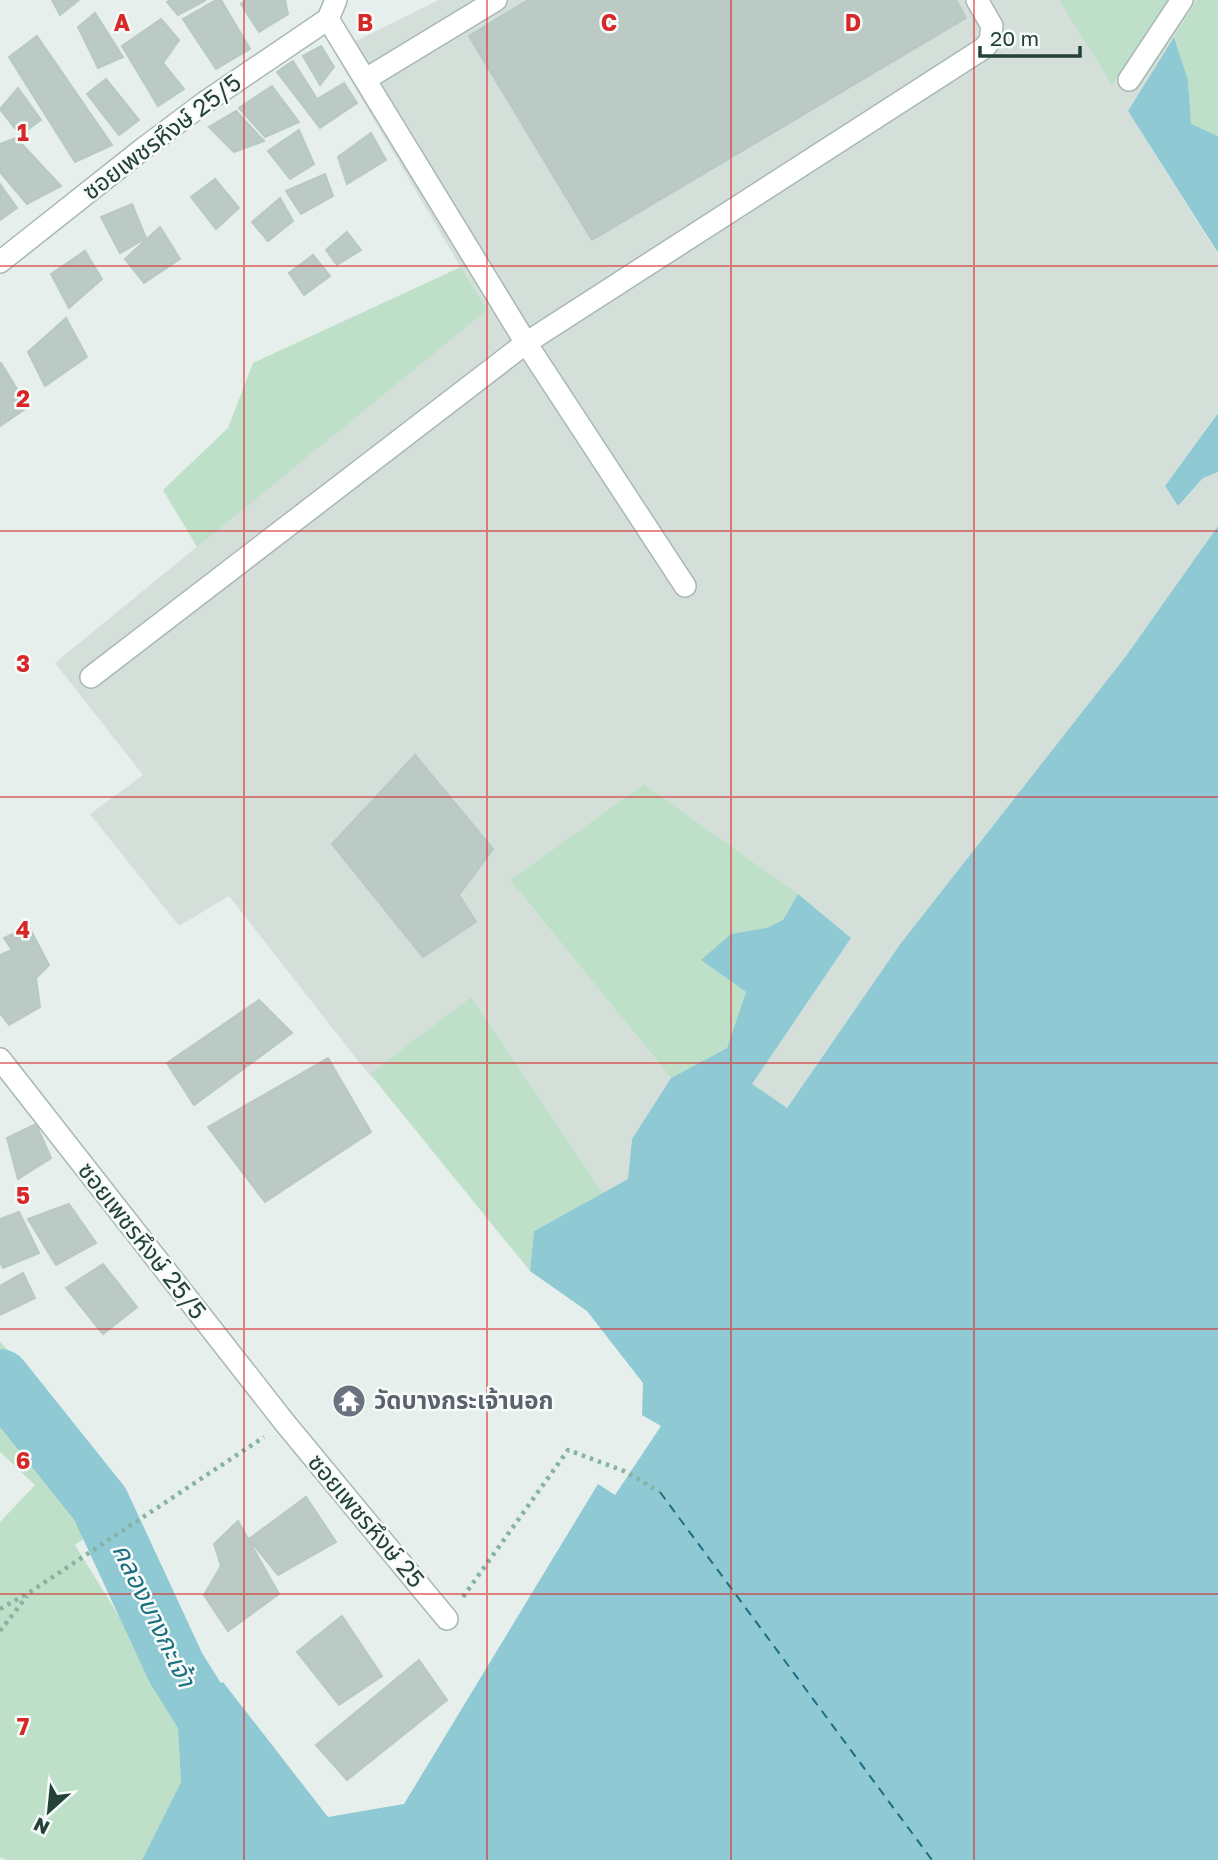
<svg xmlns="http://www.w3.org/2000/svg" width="1218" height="1860" font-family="'Golos Text','Noto Sans Thai',sans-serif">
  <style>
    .built { fill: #d4dfda }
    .green { fill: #bfe0c8 }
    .water { fill: #8ec9d4 }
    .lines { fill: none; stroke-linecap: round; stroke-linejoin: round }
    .river { stroke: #8ec9d4; stroke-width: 60 }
    .ferry { stroke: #1c6f80; stroke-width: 2; stroke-dasharray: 9 7; stroke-linecap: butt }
    .building { fill: #bbcac4; stroke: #b8c9c2; stroke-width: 2 }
    .minor-casing { stroke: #a8b8b2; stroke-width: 24 }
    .path { stroke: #86b3a5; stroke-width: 4.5; stroke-dasharray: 3.5 5; stroke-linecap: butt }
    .minor { stroke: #fff; stroke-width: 21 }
    .grid { fill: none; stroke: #d62828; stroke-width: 2; stroke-opacity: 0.55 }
    .labels { text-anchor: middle; stroke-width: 5; stroke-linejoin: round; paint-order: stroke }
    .street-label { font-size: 24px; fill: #24423a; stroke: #f7fbf9 }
    .worship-label { font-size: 24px; font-weight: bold; fill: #5b616d; stroke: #f7fbf9; text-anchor: start }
    .water-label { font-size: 26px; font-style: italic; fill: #1c6f80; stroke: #f7fbf9 }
    .grid-label { font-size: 23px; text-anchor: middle; font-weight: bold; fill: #d62828; stroke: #f7fbf9; stroke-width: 5; stroke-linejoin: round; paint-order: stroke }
  </style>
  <rect width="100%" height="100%" fill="#e6efeb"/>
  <path class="built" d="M439 0H1197L1128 111 1218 255V412L1165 486 1178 506 1203 478 1218 472V526L1126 656 901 943 787 1108 751 1084 851 938 798 894 644 784 510 880 671 1078 632 1139 628 1179 603 1193 471 997 370 1076 229 896 179 926 90 814 143 775 55 663 486 310 334 52Z"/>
  <path class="green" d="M1059 0H1168L1112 85Z
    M1197 0H1218V136L1191 125 1188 80 1174 37Z
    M461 267 487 310 197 547 163 490 228 428 253 363Z
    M644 784 798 894 783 920 766 928 731 934 702 960 746 992 727 1048 671 1078 510 880Z
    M471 997 603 1193 534 1231 530 1271 370 1074Z
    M0 1342 45 1387 128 1507 75 1545 177 1710 181 1782 142 1860H6L0 1857V1522L35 1485 0 1452Z"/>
  <path class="water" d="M1174 37 1188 80 1191 124 1218 136V253L1128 111Z
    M1218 413V472L1203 478 1178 506 1165 486Z
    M1218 526V1860H142L181 1782 177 1710 223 1682 328 1817 404 1804 598 1484 615 1495 661 1426 642 1415 643 1383 587 1311 530 1271 534 1231 628 1179 632 1139 671 1078 727 1048 746 992 701 960 731 934 766 928 783 920 798 894 851 938 752 1084 787 1108 901 943 1126 656Z"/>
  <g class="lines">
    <path class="river" d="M0 1379 100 1504 176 1668 296 1860"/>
    <path class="ferry" d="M660 1492 932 1860"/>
  </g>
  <path class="building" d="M52 0H79L60 15Z
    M171 0H206L178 15 167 2Z
    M216 0H221L250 49 216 69 183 19Z
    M246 0H285L288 14 259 32 241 4Z
    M528 0H956L966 18 592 240 469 36Z
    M95 13 123 57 98 68 78 27Z
    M161 19 179 40 163 63 184 89 158 106 122 46Z
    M37 36 112 145 75 162 9 57Z
    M321 46 334 67 320 85 303 56Z
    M293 61 317 99 344 83 357 103 320 128 277 72Z
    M106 79 139 120 119 135 87 94Z
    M272 86 299 122 265 137 239 108Z
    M18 88 41 120 20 135 0 109Z
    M236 111 264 141 234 152 209 127Z
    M299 130 314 164 290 179 268 151Z
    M371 133 386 160 347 184 338 157Z
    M16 138 61 186 27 204 0 172V144Z
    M325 174 333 196 301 214 286 191Z
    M215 179 239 208 216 229 191 197Z
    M0 184 17 208 0 220Z
    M280 198 293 221 268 241 252 222Z
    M132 204 146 238 120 253 101 217Z
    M160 227 180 259 144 283 125 259Z
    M347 232 361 250 337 265 326 250Z
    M85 251 102 279 69 308 51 274Z
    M313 255 330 276 304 295 289 273Z
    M66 318 87 357 45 386 28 352Z
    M1 363 28 407 0 426V364Z
    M415 755 493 849 459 895 476 922 423 957 332 844Z
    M29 927 49 965 36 978 40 1007 9 1025 0 1013V955L12 950 4 938Z
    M259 1000 292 1033 194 1105 167 1063Z
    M328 1058 371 1132 265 1202 208 1127Z
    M36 1124 51 1158 18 1179 7 1138Z
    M69 1204 96 1243 56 1265 28 1219Z
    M19 1212 39 1253 3 1268 0 1262V1219Z
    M103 1264 137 1307 103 1334 66 1288Z
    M23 1273 35 1298 0 1315V1286Z
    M306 1497 336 1542 278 1575 249 1539Z
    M238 1521 279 1594 228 1631 204 1595 221 1566 214 1544Z
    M342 1616 382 1676 339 1705 297 1652Z
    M419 1660 447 1700 347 1780 316 1745Z"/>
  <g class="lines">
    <defs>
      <path id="minor" d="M328 19 526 343 685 586
        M328 19 336 0
        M366 79 496 0
        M1129 80 1182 0
        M0 262 144 148 204 103 328 19
        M91 677 526 343 984 48 990 41 992 26 977 0
        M0 1059 285 1423 447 1619"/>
    </defs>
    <use href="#minor" class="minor-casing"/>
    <path class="path" d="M463 1597 568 1450 624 1471 660 1492
      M0 1609 30 1592 264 1437
      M0 1631 27 1596"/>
    <use href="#minor" class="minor"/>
  </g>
  <path class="grid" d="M244 0V1860M487 0V1860M731 0V1860M974 0V1860M0 266H1218M0 531H1218M0 797H1218M0 1063H1218M0 1329H1218M0 1594H1218"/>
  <defs>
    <symbol id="temple-disc" viewBox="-11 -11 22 22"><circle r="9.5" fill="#6b7280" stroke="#f7fbf9"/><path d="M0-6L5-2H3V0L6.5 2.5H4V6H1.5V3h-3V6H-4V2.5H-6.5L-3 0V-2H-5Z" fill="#fff"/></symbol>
  </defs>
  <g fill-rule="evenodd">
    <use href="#temple-disc" x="330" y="1382" width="38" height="38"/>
  </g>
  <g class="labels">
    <g class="street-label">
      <text transform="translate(162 137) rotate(-37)" y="8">ซอยเพชรหึงษ์ 25/5</text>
      <text transform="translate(142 1241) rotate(52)" y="8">ซอยเพชรหึงษ์ 25/5</text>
      <text transform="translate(366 1521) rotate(50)" y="8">ซอยเพชรหึงษ์ 25</text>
    </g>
    <g class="worship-label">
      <text x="374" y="1409">วัดบางกระเจ้านอก</text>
    </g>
    <g class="water-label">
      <text transform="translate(154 1615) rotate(64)" y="9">คลองบางกะเจ้า</text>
    </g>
  </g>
  <g class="grid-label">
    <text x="122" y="31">A</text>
    <text x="365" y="31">B</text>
    <text x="609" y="31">C</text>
    <text x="853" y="31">D</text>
    <text x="23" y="141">1</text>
    <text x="23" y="407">2</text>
    <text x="23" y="672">3</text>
    <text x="23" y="938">4</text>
    <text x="23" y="1204">5</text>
    <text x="23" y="1469">6</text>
    <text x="23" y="1735">7</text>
  </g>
  <g transform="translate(49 1811) rotate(207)" stroke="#f7fbf9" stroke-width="5" paint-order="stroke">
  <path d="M0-5L12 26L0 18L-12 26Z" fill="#24423a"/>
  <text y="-10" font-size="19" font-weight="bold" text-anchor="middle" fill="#24423a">N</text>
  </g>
  <path d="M980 46v10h100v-10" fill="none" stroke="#24423a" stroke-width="3.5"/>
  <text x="990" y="46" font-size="21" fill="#24423a" stroke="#f7fbf9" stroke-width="5" paint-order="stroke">20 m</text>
</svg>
